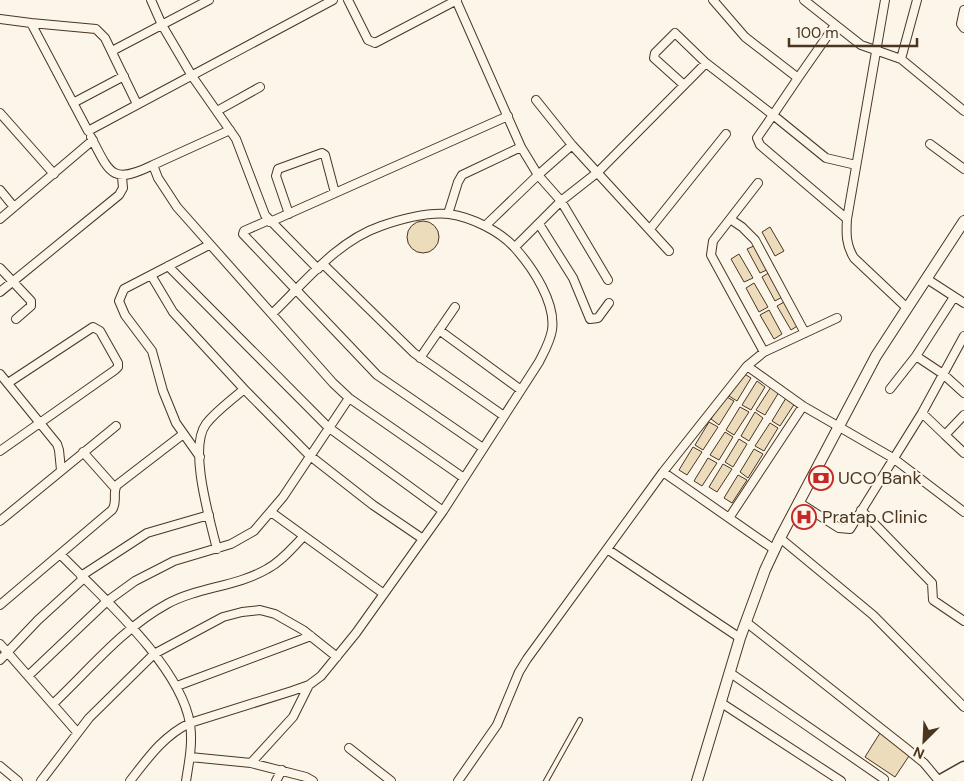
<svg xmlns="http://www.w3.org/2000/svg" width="964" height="781" font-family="'DM Sans',sans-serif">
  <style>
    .building { fill: #ecdcbc; stroke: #4a3520 }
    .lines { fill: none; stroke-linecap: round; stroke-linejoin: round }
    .service-casing { stroke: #4a3520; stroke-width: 6 }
    .minor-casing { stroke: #4a3520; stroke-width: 10 }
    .tertiary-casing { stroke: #4a3520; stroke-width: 12 }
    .trunk-casing { stroke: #4a3520; stroke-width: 15 }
    .service { stroke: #fbf6e9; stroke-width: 4 }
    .minor { stroke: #fbf6e9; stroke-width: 8 }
    .tertiary { stroke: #fbf6e9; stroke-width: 10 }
    .trunk { stroke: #fbf6e9; stroke-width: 12 }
    .labels { text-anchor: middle; stroke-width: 4; stroke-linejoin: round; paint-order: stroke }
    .poi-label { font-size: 18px; fill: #4a3520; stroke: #fbf6e9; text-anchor: start }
  </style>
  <rect width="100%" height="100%" fill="#fbf6e9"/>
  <path class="building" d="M407 237a16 16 0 1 1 32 0a16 16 0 1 1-32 0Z
    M770 227 784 251 775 256 762 232Z
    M756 245 769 269 760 273 747 249Z
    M739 254 753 278 744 282 731 259Z
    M770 272 784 296 775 301 762 277Z
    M754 283 768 307 759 312 746 288Z
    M786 301 799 325 791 330 777 306Z
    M769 310 782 334 774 339 760 315Z
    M743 373 751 378 737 401 729 396Z
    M757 381 765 387 751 410 742 405Z
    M771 387 779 392 765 415 756 410Z
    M725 396 734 401 719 425 711 419Z
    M786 398 795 403 780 426 772 421Z
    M740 407 749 412 734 435 726 430Z
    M755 412 763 418 749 441 741 436Z
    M709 422 718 427 703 450 695 445Z
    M770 423 778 428 764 451 755 446Z
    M725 432 733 437 719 460 710 455Z
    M739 439 747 444 733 467 725 462Z
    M693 447 702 452 687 475 679 470Z
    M754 449 763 454 748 478 740 472Z
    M708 458 717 463 702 486 694 481Z
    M723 464 732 469 717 492 709 487Z
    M738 475 747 480 732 503 724 498Z
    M880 733 911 753 895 777 865 757Z"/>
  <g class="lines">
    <defs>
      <path id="service" d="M546 781 580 720"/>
      <path id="minor" d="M151 0 162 25 192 76 236 139 265 215 318 269
        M348 0 368 40 375 43 457 0
        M456 0 521 147 538 175 485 226
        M713 0 745 37 798 78 835 25
        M804 0 861 45 901 59 964 111
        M885 0 847 219C846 234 846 245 854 258L907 308
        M964 10 961 24 964 28
        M0 19 31 23 88 131 333 0
        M31 23 96 29 105 38 137 104
        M112 51 209 0
        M901 59 917 0
        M798 78 773 115 826 158 856 165
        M684 85 654 58 655 53 675 33 706 63 773 115 757 138 760 145 847 219
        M536 100 572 145 669 251
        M73 103 124 76
        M217 111 260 87
        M0 113 54 174
        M230 130 153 165 158 178 177 207 333 383 349 398 464 478
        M91 137C110 174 112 185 153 165
        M930 144 964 169
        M572 145 538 175 561 201 608 280
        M758 183 713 241 711 255 764 352
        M0 190 14 207
        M289 214 276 176 278 169 322 153 325 155 335 193
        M448 214 458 182 462 175 521 147
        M0 219 93 140
        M730 219 742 227 755 240 805 333
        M269 220 244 231 243 234 377 375 483 448
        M270 222 508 116
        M539 224 573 278 590 319 598 318 609 303
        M650 229 726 134
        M515 247 561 201 598 172 706 63
        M323 264 414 353 504 416
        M168 266 328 427 443 511
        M0 268 31 301V306L16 319
        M151 275 209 245
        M927 279 964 303
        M0 292 119 195 123 188 122 177
        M954 297 916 356 943 374 964 393
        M439 330 521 390
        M420 358 455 307
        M747 366 764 352 837 318
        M0 374 57 444 59 450 61 470
        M890 389 916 356
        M922 413 945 435 964 415
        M945 435 964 453
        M0 451 115 370 118 367V363L100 331 93 327 8 383
        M83 452 115 488
        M200 457 176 423 163 391 152 351 125 315 119 301 124 289 151 275 173 312 244 389 309 455 373 505 423 539
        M663 472 775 550
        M798 502 839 528 850 529 922 413 964 336
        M861 510 932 583 933 600 964 621
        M271 512 384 594
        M729 518 803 406
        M0 521 116 426
        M780 538 873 615 964 707
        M217 549C210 520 188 448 206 424 216 411 232 400 244 389
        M607 549 740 638
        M60 554C101 596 181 666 190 724 193 743 189 762 186 781
        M81 576 147 533 209 515
        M0 605 112 510C118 502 112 493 117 485L182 435
        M746 622 907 749 924 763 939 781
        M0 644 77 732
        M0 660 38 620 84 578
        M729 672 884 779
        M28 676 106 602 135 581 174 561 231 544 254 531 283 497 349 398
        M177 686 311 636
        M720 702 841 781
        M53 704C89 670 123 628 167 604 198 587 236 587 267 569 282 561 292 548 304 536
        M349 748 391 781
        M190 757 251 763 306 777 313 781
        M251 763 293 717 309 685
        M0 766 18 781
        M41 781 89 718 154 654 223 617 242 612 260 610 275 614 303 630 337 657
        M130 781C148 758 163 736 190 723L292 691 309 685 321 676 356 633 443 511 539 362C544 352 550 342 552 330 556 303 533 268 515 248 500 231 471 217 449 214 428 212 401 219 381 226 337 241 305 282 272 314
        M276 781 282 770
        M458 781 497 725 519 672 527 659 663 472 747 366 803 406 893 458 964 512"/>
      <path id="tertiary" d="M697 781 740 638 765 570 780 538 876 356 964 221"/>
      <path id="trunk" d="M941 781 964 768
        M960 781 964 779"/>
    </defs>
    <use href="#service" class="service-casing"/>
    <use href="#minor" class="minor-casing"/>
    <use href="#tertiary" class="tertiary-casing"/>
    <use href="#trunk" class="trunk-casing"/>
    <use href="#service" class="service"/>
    <use href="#minor" class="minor"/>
    <use href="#tertiary" class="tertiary"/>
    <use href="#trunk" class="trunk"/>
  </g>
  <defs>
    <symbol id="bank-ring" viewBox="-11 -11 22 22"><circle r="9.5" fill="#fbf6e9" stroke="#c62828" stroke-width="1.5"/><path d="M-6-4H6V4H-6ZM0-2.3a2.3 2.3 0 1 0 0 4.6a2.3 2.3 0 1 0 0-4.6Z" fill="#c62828"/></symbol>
    <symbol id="hospital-ring" viewBox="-11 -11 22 22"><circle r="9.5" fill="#fbf6e9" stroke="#c62828" stroke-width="1.5"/><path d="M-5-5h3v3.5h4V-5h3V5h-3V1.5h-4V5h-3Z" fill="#c62828"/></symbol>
  </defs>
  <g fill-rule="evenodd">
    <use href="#bank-ring" x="807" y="464" width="28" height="28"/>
    <use href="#hospital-ring" x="790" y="503" width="28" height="28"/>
  </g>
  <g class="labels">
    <g class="poi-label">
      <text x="838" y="484">UCO Bank</text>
      <text x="822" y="523">Pratap Clinic</text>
    </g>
  </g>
  <g transform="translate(924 741) rotate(204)" stroke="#fbf6e9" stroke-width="4" paint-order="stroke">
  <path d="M0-4L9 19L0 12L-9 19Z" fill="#4a3520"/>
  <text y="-8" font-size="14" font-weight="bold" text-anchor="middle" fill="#4a3520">N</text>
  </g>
  <path d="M789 38v8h128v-8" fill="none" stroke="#4a3520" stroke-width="2.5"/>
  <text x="796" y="38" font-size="15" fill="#4a3520" stroke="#fbf6e9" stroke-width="4" paint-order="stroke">100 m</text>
</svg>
